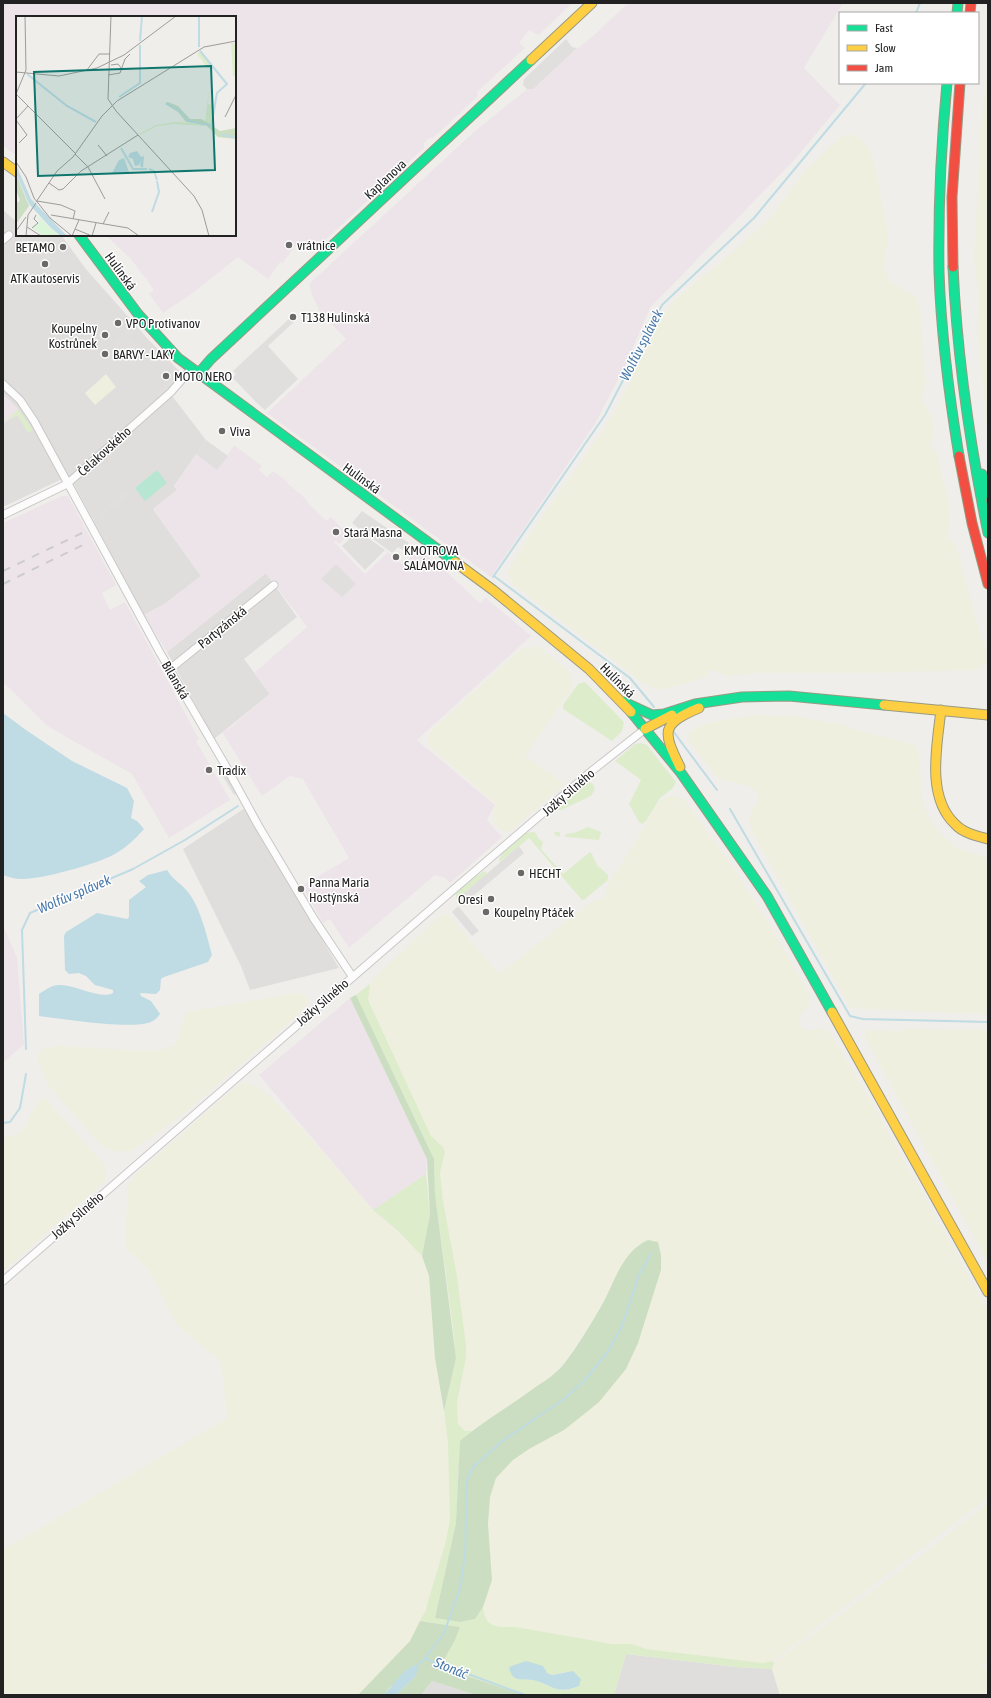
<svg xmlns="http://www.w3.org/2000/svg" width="991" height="1698" font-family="'Asap Condensed',sans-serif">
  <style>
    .residential { fill: #dfdedc }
    .industrial { fill: #ede4e9 }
    .farmland { fill: #efefdf }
    .grass { fill: #ddeccb; fill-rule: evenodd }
    .forest { fill: #cbdec1 }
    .pitch { fill: #b7e6d2 }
    .parking { fill: #e0dfde }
    .water { fill: #bfdbe3 }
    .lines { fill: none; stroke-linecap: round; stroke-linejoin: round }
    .stream { stroke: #bfdbe3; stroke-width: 2 }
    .street-casing { stroke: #c9c8c7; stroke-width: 9 }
    .fast-casing { stroke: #999a82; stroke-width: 11 }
    .slow-casing { stroke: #999a82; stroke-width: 11 }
    .jam-casing { stroke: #999a82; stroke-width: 11 }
    .street { stroke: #fdfcfc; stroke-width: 7 }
    .fast { stroke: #16e098; stroke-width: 9 }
    .slow { stroke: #ffcf43; stroke-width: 9 }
    .jam { stroke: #f24e42; stroke-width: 9 }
    .rail { stroke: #ccc; stroke-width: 2; stroke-dasharray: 8 8; stroke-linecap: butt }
    .poi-dot { fill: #6a6968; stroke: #fff; stroke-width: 1.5 }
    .labels { text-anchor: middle; stroke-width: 3; stroke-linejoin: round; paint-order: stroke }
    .street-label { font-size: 13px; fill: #222; stroke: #fff }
    .poi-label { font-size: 13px; fill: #222; stroke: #fff; text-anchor: start }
    .water-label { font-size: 14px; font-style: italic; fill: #4a7aab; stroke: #fff }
    .inset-river { fill: none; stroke: #bfdbe3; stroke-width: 2 }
    .inset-road { fill: none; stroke: #9e9c9b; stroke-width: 1 }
    .view { fill: #0f766e; fill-opacity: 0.15; stroke: #0f766e; stroke-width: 2 }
    .inset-edge { fill: none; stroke: #222; stroke-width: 2 }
  </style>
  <rect width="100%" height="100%" fill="#f0eeeb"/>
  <path class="residential" d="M3 210 17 222V235L62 236 85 268 147 338 180 372 166 388 206 440 174 486 177 490 153 509 201 576 166 603 144 615 74 484 60 480 3 507V423L17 415 18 409 3 394Z
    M266 573 297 617 244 659 270 694 214 739 167 652Z
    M245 808 339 968 250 990 241 966 183 849Z
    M626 1654 736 1667 772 1669 780 1695H614Z
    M432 1681 476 1695H421Z"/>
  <path class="industrial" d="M3 3H572L539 35 529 30 519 43 525 48 477 92 478 96 433 138H429L424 143V148L319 246 306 247 297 243 282 264 280 262 268 279 238 257 194 292 163 313 149 294 154 290 147 280 130 258 105 235H235V17H17V156L3 146Z
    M628 3H843L804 68 840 105 796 158 650 308 626 364 595 424 491 577 267 413 346 339 320 312 312 295 309 284 475 131 593 36Z
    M3 394 21 413 3 423Z
    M206 440 227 456 234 445 262 466 259 470 267 477 273 471 288 482 287 483 307 500 308 503 326 521 331 517 348 535 339 544 336 541 334 542 365 574 388 552 402 565 418 550 439 565 480 603 486 598 531 636 417 740 495 805 487 820 502 837 450 883 445 878 435 875 349 948 330 919 323 923 302 886 349 858 315 800 303 779 290 776 262 796 222 732 231 727 270 694 254 673 307 627 266 573 167 652 144 615 166 603 201 576 153 509 177 490 174 486Z
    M62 496H68L116 585 102 593 110 610 125 602 199 739 196 741 230 800 169 838 132 774 47 726 5 684 3 685V523Z
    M3 925 17 958 24 1044 3 1063Z
    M350 998 427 1159 426 1174 373 1210 259 1075Z"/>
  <path class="farmland" d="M988 63V437L977 330 978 297 974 256 981 121Z
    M843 135H853L861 139 868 148 874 163 887 229 888 241 884 266 889 281 916 297 920 307 925 377V389L921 400 927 406 933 420 934 435 930 445 937 454 948 499 950 514V528L947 537 956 545 980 635 986 647 988 661 976 670 864 673H756L726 676 715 670 709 671 706 677 693 681 666 689 660 690 654 688 643 683 514 585 507 573 528 537 604 429 622 398 655 329 674 300 733 252 769 219 805 171Z
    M106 374 116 387 95 405 85 393Z
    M534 646 539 647 569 671 573 682 572 688 525 756 565 784 509 832H506L496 827 493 821 495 803 430 747 428 737 431 731 520 650Z
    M758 715 790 716 842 724 852 729 916 745 919 756 922 800 929 818 941 834 958 848 988 858V1015L850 1008 753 833 750 825 749 816 758 800 757 792 749 786 719 779 689 742V734L691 731 703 725 722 720Z
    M671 795 684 799 734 869 770 926 810 996V1005L799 1016V1025L805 1031 821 1028 831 1034 875 1109 988 1311V1498L773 1661 763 1663 646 1649 632 1644H612L516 1627H499L491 1625 483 1615V1603L490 1587 492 1569 488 1544 489 1509 490 1497 496 1478 513 1460 529 1449 633 1352 638 1343 661 1270V1247L614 1278 610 1288 589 1327 562 1365 549 1378 479 1427 472 1431H465L461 1428 458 1424 457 1402 464 1332 457 1276 443 1201 440 1173 445 1152 439 1142 431 1136 368 1000V989L373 979 442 914 449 915 496 971 502 972 592 901 604 899 607 885 638 838 654 809 662 799Z
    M298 993 307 996 308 1003 298 1015 183 1114 132 1151 117 1152 100 1144 48 1085 38 1062V1055L41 1050 56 1046 154 1051 171 1047 176 1044 184 1016 187 1012Z
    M907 1029 988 1030V1263L864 1036 865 1032 869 1030 899 1031Z
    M248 1083 260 1089 272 1099 303 1130 375 1212 416 1249 427 1267 431 1293 435 1358 448 1444 450 1507 449 1530 426 1610 410 1641 358 1695H3V1550L227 1418 221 1362 176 1324 148 1268 126 1249 127 1188 135 1175 210 1109 240 1084Z
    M44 1097 102 1162 106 1171V1178L104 1182 3 1271V1137L16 1135 24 1129 37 1102Z
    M988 1503V1660L983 1665 988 1671V1695H780L772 1669 774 1663 931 1548Z"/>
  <path class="grass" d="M18 409 33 430 28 433 17 415 5 422Z
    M585 682 624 722 622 731 612 741 563 709V705L578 684Z
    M641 743 647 745 676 782 673 788 660 798 646 821 642 824 639 822 629 804 641 780 615 761 635 744Z
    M585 781 592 783 595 789 591 796 561 810 557 809V805Z
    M588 827 601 832 599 840 556 836 554 832H560V836L565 837 566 834 574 833Z
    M535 832 538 838 543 842 541 849 563 874 590 852 592 854 597 865 608 875V880L585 899 582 900 529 838 500 862 499 859 503 852 525 833Z
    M485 871 487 874 461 896 464 900 459 902 456 897V893L476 876Z
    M370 984 368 1000 431 1136 443 1147 445 1152 440 1173 443 1201 457 1276 466 1346V1358L457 1402 458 1424 465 1431H472L460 1441 456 1523 435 1618 460 1622 475 1619 483 1607C485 1629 498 1627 516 1627L612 1644H632L646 1649 763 1663 773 1661 774 1663 772 1669 736 1667 626 1654 614 1695H523L440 1667 455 1640 460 1627 420 1621 426 1610 429 1598 446 1541 450 1519 448 1444 444 1411 456 1358 453 1328 435 1194 434 1159 356 995ZM566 1672 579 1686C560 1694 555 1688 537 1681 531 1679 522 1679 516 1678L547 1673 552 1675Z
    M426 1174 430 1214 422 1256 398 1231 373 1210Z"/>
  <path class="forest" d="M356 995 434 1159 435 1194 456 1358 444 1411 435 1358 429 1276 422 1256 430 1214 427 1159 350 998Z
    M648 1240 658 1242 661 1255V1270L638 1343 626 1369 599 1402 588 1411 564 1430 529 1449 513 1460 496 1478 490 1497 488 1524 492 1580 483 1607 475 1619 460 1622 435 1618 456 1523 460 1441C482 1422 507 1408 530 1391 541 1383 554 1376 563 1365 578 1346 591 1324 603 1303 615 1281 622 1252 648 1240Z
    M420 1621 460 1627 455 1640 440 1667 523 1695H476L432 1681 421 1695H396L415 1677 390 1687 384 1695H358L410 1641Z"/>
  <path class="pitch" d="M157 470 167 483 145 501 135 488Z"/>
  <path class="parking" d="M566 39 572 47 577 48 533 89H527L523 85 524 79Z
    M290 318 294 322 268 346 298 379 265 410 257 403 233 378 236 374 233 371Z
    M128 328 132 332 128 336 138 346 129 355 120 344 115 348 111 343Z
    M174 377 180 383 161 400 155 393Z
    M206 440 228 456 217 470 196 454Z
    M126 491 129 495 102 518 99 514Z
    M362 511 409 543 403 550 398 547 392 553 352 523Z
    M358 531 385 550 365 570 342 546Z
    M336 564 356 584 342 597 321 579Z
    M224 763 240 792 234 795 217 767Z
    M519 846 524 853 466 902 461 896Z
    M458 906 479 931 472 936 452 912Z"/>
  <path class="water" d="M3 713 26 730 72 761 127 788 134 801 131 818 137 821 144 829C135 839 125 849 113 855 96 864 40 880 21 879 15 879 8 877 3 875Z
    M167 870C173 880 181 883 188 892 200 907 207 936 212 955L208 962 164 977 161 979 160 990 156 994 140 993 141 996 151 1001 160 1014C158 1017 155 1020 151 1022 131 1030 64 1019 39 1016V994C45 990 52 985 59 985 74 984 101 1000 113 993V990L95 985 86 976 79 973 69 974 65 970 64 936 66 932 97 913 127 919 129 917V900L146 887 139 881 148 875Z
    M526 1661 543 1666 547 1673 552 1675 573 1671 581 1679 579 1686C558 1694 556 1688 537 1681 525 1677 512 1685 509 1667Z
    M415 1665 418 1669 415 1677 396 1695H384C394 1684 401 1671 415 1665Z"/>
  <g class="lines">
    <path class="stream" d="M916 13 920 3
      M494 576 630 678 654 707
      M493 577 605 415 662 305 754 218 866 83
      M673 731 717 790
      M730 809 850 1016 863 1019 988 1022
      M26 1049 22 930 30 913 133 869 185 840 238 806
      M3 1123 10 1122 20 1108 26 1074
      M425 1658 444 1633 460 1588 465 1556 467 1480 473 1467 501 1442 565 1398 585 1380 607 1353 622 1326 639 1275 651 1254
      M415 1668 425 1658 444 1668 468 1674 525 1695"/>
    <defs>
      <path id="street" d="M3 240 9 235
        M3 384 20 400 34 421 159 651 224 763 258 825 314 919 352 976
        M3 515 67 484 171 392 191 369
        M170 669 274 585
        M3 1281 446 896 593 770 645 729"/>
      <path id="fast" d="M957 13 958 3
        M947 83C941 146 938 208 939 272 941 334 949 395 959 456
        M79 235 138 314 178 358 455 562
        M953 267C957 357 970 445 988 533
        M198 374 211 359 531 60
        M982 474 988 494
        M624 702 652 715 664 714 695 704 742 697 789 696 884 705
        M631 712 681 773 767 896 832 1012"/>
      <path id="slow" d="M531 60 592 3
        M3 162 17 172
        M455 562 493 590 589 669 631 712
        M884 705 988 715
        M941 710C937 745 926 797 955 824 963 833 977 836 988 839
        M645 729 672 715
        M680 767C663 732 660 724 699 708
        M832 1012 988 1292"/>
      <path id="jam" d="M970 13 971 3
        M953 267 952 197 960 83
        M959 456 972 523 988 584"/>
    </defs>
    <use href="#street" class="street-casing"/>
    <use href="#fast" class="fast-casing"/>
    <use href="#slow" class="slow-casing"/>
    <use href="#jam" class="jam-casing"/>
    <use href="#street" class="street"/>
    <use href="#fast" class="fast"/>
    <use href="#slow" class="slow"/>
    <use href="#jam" class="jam"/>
    <path class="rail" d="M3 571 82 533
      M3 584 87 543"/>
  </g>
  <g class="poi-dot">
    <circle cx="289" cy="245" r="4"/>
    <circle cx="63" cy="247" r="4"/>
    <circle cx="45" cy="264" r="4"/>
    <circle cx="293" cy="317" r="4"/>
    <circle cx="118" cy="323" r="4"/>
    <circle cx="105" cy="335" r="4"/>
    <circle cx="105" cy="354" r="4"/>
    <circle cx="166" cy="376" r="4"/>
    <circle cx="222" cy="431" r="4"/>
    <circle cx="336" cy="532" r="4"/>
    <circle cx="396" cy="557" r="4"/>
    <circle cx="209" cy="770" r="4"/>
    <circle cx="521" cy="873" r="4"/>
    <circle cx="301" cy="889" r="4"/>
    <circle cx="491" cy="899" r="4"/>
    <circle cx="486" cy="912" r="4"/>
  </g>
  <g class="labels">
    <g class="street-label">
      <text transform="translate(385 179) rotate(-43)" y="5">Kaplanova</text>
      <text transform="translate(121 271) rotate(54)" y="5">Hulínská</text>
      <text transform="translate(104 451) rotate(-42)" y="5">Čelakovského</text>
      <text transform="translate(362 478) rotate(36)" y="5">Hulínská</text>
      <text transform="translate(222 627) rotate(-39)" y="5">Partyzánská</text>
      <text transform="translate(176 680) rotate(60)" y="5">Bílanská</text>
      <text transform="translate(618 680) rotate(45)" y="5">Hulínská</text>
      <text transform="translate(568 792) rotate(-41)" y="5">Jožky Silného</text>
      <text transform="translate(322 1002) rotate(-41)" y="5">Jožky Silného</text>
      <text transform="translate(77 1215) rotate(-41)" y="5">Jožky Silného</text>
    </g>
    <g class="poi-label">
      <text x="297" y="250">vrátnice</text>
      <text x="55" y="252" text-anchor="end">BETAMO</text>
      <text x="45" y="283" text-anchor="middle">ATK autoservis</text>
      <text x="301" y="322">T138 Hulínská</text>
      <text x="126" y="328">VPO Protivanov</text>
      <text x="97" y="333" text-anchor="end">Koupelny<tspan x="97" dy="15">Kostrůnek</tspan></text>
      <text x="113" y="359">BARVY - LAKY</text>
      <text x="174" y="381">MOTO NERO</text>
      <text x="230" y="436">Viva</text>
      <text x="344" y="537">Stará Masna</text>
      <text x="404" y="555">KMOTROVA<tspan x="404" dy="15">SALÁMOVNA</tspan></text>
      <text x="217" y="775">Tradix</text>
      <text x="529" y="878">HECHT</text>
      <text x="309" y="887">Panna Maria<tspan x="309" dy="15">Hostýnská</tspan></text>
      <text x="483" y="904" text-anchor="end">Oresi</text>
      <text x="494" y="917">Koupelny Ptáček</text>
    </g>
    <g class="water-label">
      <text transform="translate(641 345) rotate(-63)" y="5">Wolfův splávek</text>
      <text transform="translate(74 894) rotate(-23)" y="5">Wolfův splávek</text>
      <text transform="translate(451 1668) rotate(22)" y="5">Stonáč</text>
    </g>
  </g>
  <g transform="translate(16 16)">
    <rect width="220" height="220" fill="#f0eeeb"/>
    <path d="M215 27H219L220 60H217ZM185 34 209 65 208 66 195 49 191 51 181 38ZM193 73 192 88 199 90 194 108 190 106 189 110 158 108 141 110 124 119 123 118 140 109 160 106 189 108Z" fill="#ddeccb"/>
    <path d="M152 86 162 90 174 103H185L194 108 200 91 195 109 204 115 220 112V123L202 121 189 108 170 106 162 96 149 88ZM0 158 13 190 0 208V182L2 187 4 184 0 174Z" fill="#cbdec1"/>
    <path d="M21 199 33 211 44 220H27L16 211 24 205Z" fill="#daf5da"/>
    <path d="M121 135 125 141 128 140 127 152 124 150 125 145 123 149 119 150 117 143 112 141 114 137ZM108 142 113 156 96 157 103 144ZM0 149 15 183 51 220H45L35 212 13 188 0 157Z" fill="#bfdbe3"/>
    <path class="inset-river" d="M183 0V31M124 25 126 0M184 35 211 68 201 77 195 111M11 58 51 90 80 106M103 81 124 67V29M150 87 163 94 173 105 193 109M205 119 220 121M105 132 117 153H131M133 153 138 155 141 164M136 196 143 176 141 165"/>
    <path class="inset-road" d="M95 49 102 48 106 53M71 54 83 38H94M0 56 43 60 81 52 108 39 160 0M92 59 104 57 109 43 114 38M0 78 10 54 9 0M0 78 60 138M92 83 100 95 178 180 186 194 193 220M92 83 95 0M209 101 220 79M0 103 12 90M0 104 11 119 3 127M82 129 91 140M59 138 72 151 89 183M0 146 10 161 18 182 34 202 56 220M33 167 43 174 47 173 65 155 122 119M21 185 45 189 59 195 57 203M20 186 41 155 57 141 86 100 101 85 188 31 220 25M35 199 112 212 123 220M87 208 93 196M11 211 25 220M16 212 22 207 18 203 20 199M59 213 76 220M0 215 10 201M10 220 12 199 20 187M56 220 63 204M76 220 80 207"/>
    <path class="view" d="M195 50 199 154 22 160 18 56Z"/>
    <rect width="220" height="220" class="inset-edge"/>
  </g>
  <rect width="991" height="1698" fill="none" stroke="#222222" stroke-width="8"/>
  <rect x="839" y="12" width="140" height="72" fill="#ffffff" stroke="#a7a7a7"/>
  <rect x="847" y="25" width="20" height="6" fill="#16e098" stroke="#a7a7a7"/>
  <text x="875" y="32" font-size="12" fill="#222222">Fast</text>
  <rect x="847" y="45" width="20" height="6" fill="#ffcf43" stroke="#a7a7a7"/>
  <text x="875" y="52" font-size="12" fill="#222222">Slow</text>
  <rect x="847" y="65" width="20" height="6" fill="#f24e42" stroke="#a7a7a7"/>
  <text x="875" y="72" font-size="12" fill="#222222">Jam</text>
</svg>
